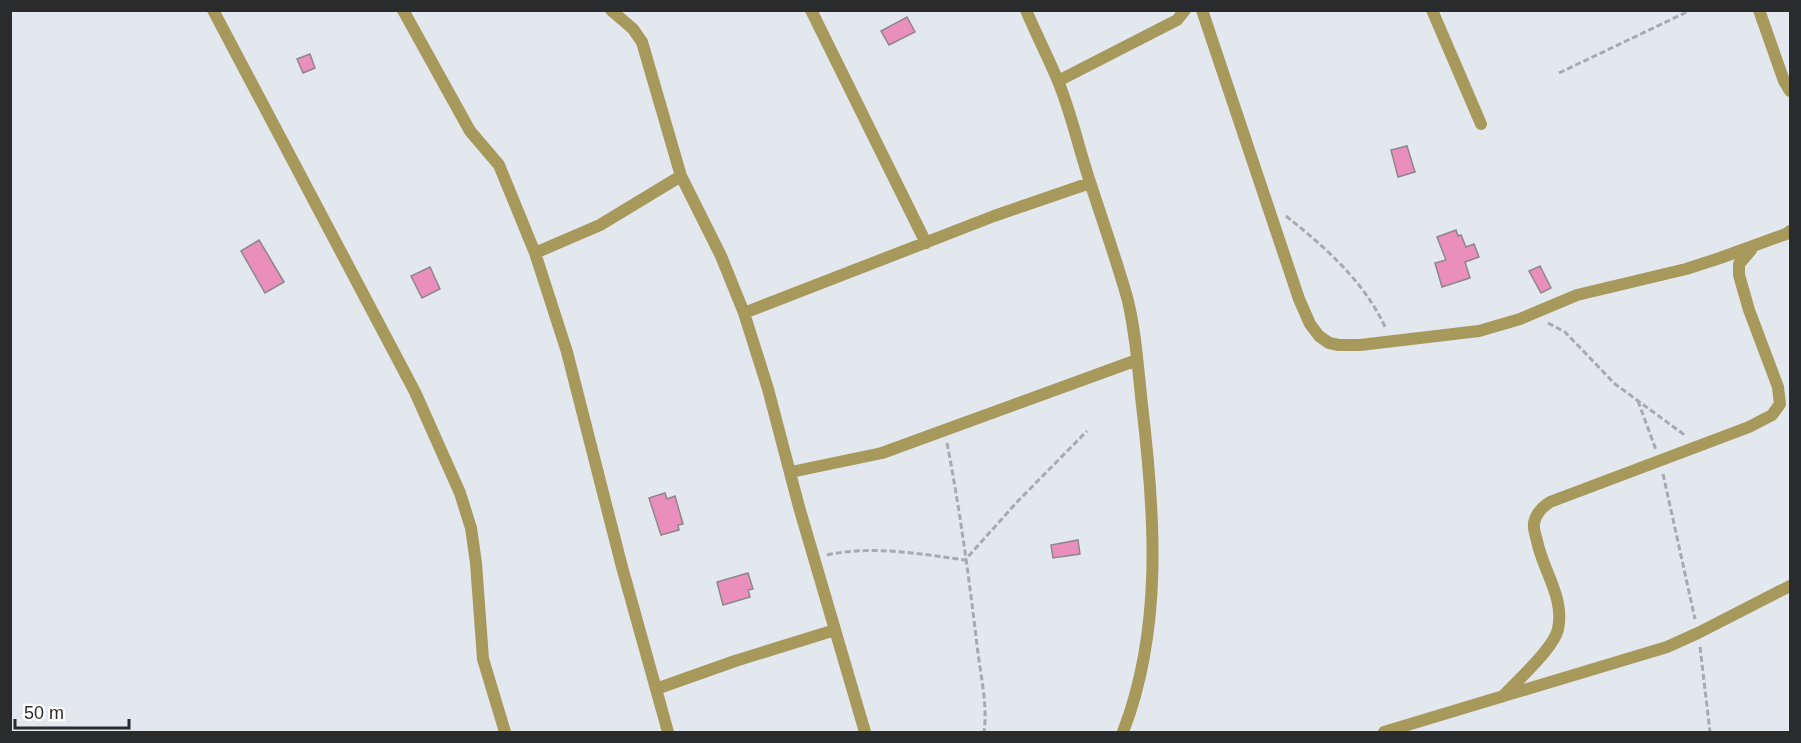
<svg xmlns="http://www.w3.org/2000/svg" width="1801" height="743" font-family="Arial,sans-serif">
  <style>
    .building { fill: #ea8ebc; stroke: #8e878a; stroke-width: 1.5 }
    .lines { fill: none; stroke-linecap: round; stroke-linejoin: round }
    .path { stroke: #a7aab0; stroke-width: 3; stroke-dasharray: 6 3; stroke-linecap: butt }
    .street { stroke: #a7995c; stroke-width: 12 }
  </style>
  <rect width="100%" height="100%" fill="#e3e7ee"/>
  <path class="building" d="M907 17 915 32 889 45 881 31Z
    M310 54 315 68 303 73 297 59Z
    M1407 146 1415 172 1398 177 1391 150Z
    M1456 230 1458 236 1461 235 1466 247 1474 244 1479 257 1465 262 1470 278 1442 287 1435 263 1446 260 1437 237Z
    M259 240 284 282 265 293 241 251Z
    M1540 266 1551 288 1541 293 1529 271Z
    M430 267 440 289 422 298 411 276Z
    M665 493 667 499 675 496 683 524 678 525 679 530 661 535 649 498Z
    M1078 540 1080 554 1053 558 1051 545Z
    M748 573 753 589 748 590 750 597 723 605 717 582Z"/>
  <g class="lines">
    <path class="path" d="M1559 73 1691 10
      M1286 216C1325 247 1365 282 1386 329
      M1548 323 1565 332 1615 384 1686 436
      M1638 401 1656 450
      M947 443C960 510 969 578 977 645 980 673 988 704 984 732
      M1663 474 1695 619
      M827 555C872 545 920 554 965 560L1018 501 1087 431
      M1700 647 1710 732"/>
    <path class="street" d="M213 10 415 392 460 493 471 528 476 563 483 659 505 732
      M403 10 470 131 499 165 535 253 567 352 622 567 668 732
      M611 10 633 29 642 42 681 176 721 256 744 313 768 389 799 507 865 732
      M811 10 926 243
      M1026 10C1036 34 1048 57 1058 81 1072 115 1079 150 1091 185 1103 222 1116 259 1127 297 1136 332 1138 370 1142 405 1155 514 1163 629 1123 732
      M1202 10 1299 299 1310 324 1319 336 1329 343 1339 345H1360L1479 331 1520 319 1577 295 1686 269 1720 258 1786 234 1790 231
      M1432 10 1481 124
      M1759 10 1784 81 1790 91
      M1058 81 1177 20 1185 10
      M535 253 600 225 681 176
      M744 313 994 216 1090 183
      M791 472 882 453 1137 360
      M656 689 735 661 835 630
      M1503 696C1517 681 1554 648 1558 629 1565 598 1543 571 1537 541 1536 536 1533 529 1534 523 1536 513 1542 507 1550 502L1749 427 1772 415 1780 404 1778 387 1749 310 1739 275V264L1751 250
      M1384 732 1667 647 1698 633 1790 586"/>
  </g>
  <rect width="1801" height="743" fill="none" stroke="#292b2d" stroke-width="24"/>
  <path d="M15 719v9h114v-9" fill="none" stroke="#292b2d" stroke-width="3"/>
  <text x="24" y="719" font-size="18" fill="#292b2d" stroke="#ffffff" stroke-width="4.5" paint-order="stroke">50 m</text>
</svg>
